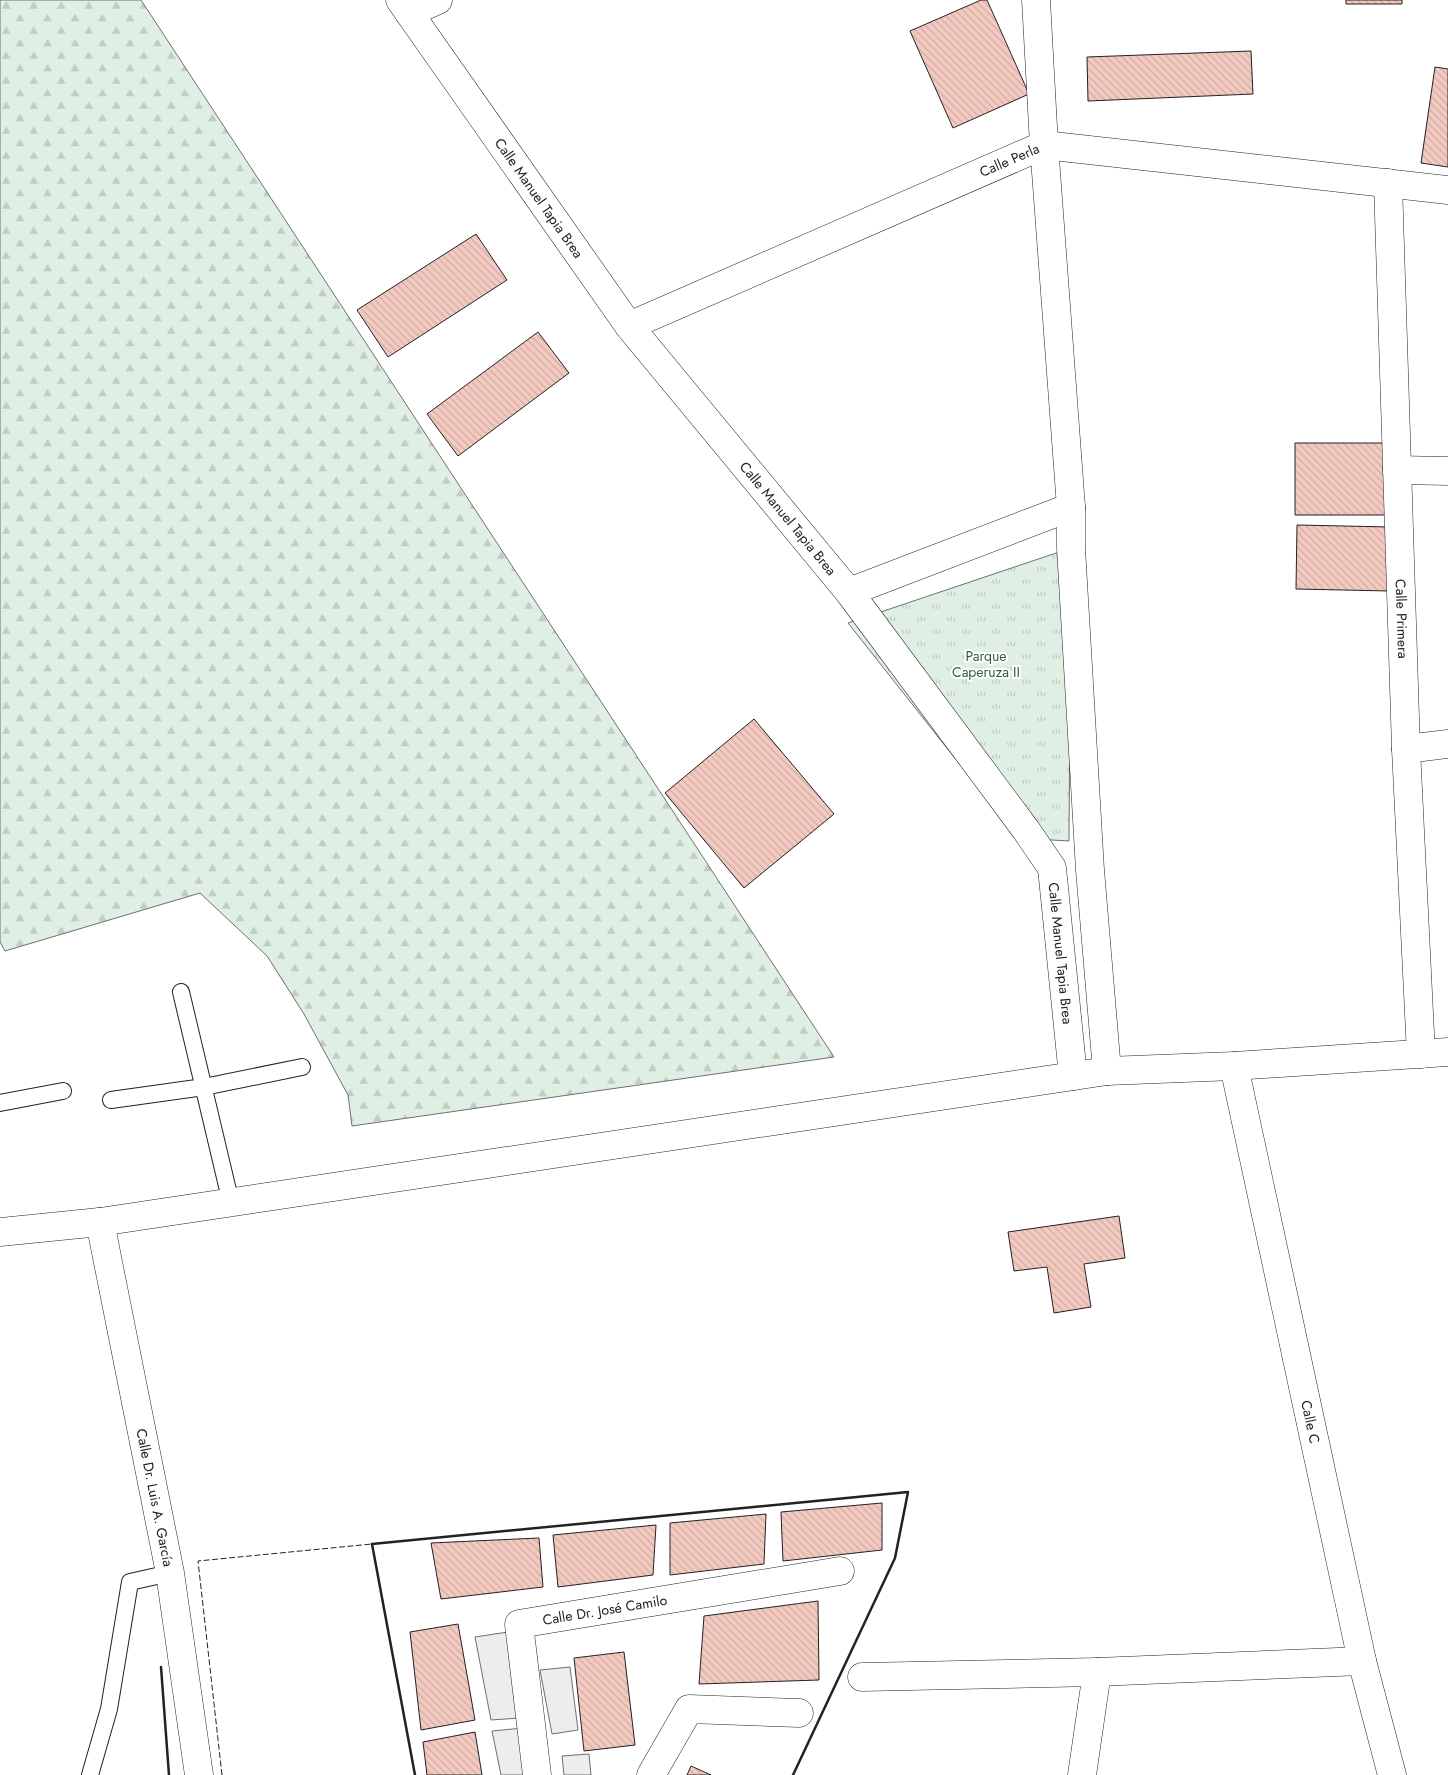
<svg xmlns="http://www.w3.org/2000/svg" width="1448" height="1775" font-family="Jost,sans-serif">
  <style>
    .grass { fill: url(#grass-tufts); stroke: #6f6f6f }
    .forest { fill: url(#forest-firs); stroke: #6f6f6f }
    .parking { fill: #ededed; stroke: #6f6f6f }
    .building { fill: url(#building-back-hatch); stroke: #222 }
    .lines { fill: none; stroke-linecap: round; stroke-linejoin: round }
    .lane-casing { stroke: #222; stroke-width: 18 }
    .street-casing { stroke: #222; stroke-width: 29 }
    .primary-casing { stroke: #222; stroke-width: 29 }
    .lane { stroke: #fff; stroke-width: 16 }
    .street { stroke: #fff; stroke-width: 28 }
    .primary { stroke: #fff; stroke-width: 28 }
    .fence { stroke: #222; stroke-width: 1; stroke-dasharray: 6 2.5; stroke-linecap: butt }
    .wall { stroke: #222; stroke-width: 2.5 }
    .labels { text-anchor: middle; stroke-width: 4; stroke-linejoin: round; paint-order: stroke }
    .street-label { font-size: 14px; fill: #222; stroke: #fff }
    .park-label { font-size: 14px; fill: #2f5e38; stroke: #fff }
  </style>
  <defs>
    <pattern id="grass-tufts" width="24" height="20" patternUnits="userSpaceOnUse" patternTransform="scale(1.25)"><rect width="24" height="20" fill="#e0efe3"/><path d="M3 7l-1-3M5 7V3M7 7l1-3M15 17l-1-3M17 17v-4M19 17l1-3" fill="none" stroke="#c0cdc2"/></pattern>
    <pattern id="forest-firs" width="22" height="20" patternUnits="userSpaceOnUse" patternTransform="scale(1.25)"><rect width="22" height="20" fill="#e0efe3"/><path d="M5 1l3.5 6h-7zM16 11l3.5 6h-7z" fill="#c0cdc2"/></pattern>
    <pattern id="building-back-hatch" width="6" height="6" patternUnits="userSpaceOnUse" patternTransform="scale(1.25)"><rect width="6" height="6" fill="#f3c9c0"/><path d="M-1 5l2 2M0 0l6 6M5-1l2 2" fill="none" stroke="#d0aca5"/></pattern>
  </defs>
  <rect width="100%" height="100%" fill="#fff"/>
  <path class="grass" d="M1071 548 1069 841 1018 838 848 623Z"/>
  <path class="forest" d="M0 0H141L834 1057 352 1126 348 1095 304 1014 267 956 200 893 5 951 0 942Z"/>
  <path class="parking" d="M508 1632 520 1718 491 1720 475 1637Z
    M570 1667 578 1730 552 1734 540 1670Z
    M523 1728 529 1775H501L492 1731Z
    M589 1754 591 1775H564L562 1756Z"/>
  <path class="building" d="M981 0H987L1029 94 953 128 910 31Z
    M1346 0H1402V4H1346Z
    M1251 51 1253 94 1088 101 1087 57Z
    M1435 67 1448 69V167L1421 163Z
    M476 234 507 280 388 357 357 310Z
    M538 332 569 373 458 456 427 414Z
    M1295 443H1389V515H1295Z
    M1297 525 1391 527 1390 591 1296 589Z
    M754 719 834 814 744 888 665 793Z
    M1119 1216 1125 1258 1084 1264 1091 1307 1054 1313 1047 1267 1014 1271 1008 1232Z
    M882 1503V1550L783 1561 781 1512Z
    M766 1514 764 1564 670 1575V1523Z
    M656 1525 653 1575 558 1587 553 1535Z
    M539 1538 543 1587 441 1599 431 1543Z
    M818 1601 819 1680 699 1684 704 1616Z
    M458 1624 475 1720 421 1730 410 1632Z
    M624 1652 635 1745 584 1751 574 1658Z
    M475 1732 482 1775H427L423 1742Z
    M691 1766 711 1775H687Z"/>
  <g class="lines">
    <defs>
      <path id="lane" d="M181 992 231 1203
        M111 1100 204 1087 302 1067
        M0 1103 63 1091
        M90 1775 109 1709 130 1582 170 1573"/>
      <g id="street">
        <path id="s1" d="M400 0 629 326 849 592 1026 830 1052 868 1073 1076"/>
        <path d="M1036 0 1044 145 1071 507V548L1090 870 1107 1071"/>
        <path d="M409 13 438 0"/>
        <path id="s2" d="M1388 183 1406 749 1421 1054"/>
        <path id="s3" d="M629 326 1044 145 1448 190"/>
        <path d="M1397 470 1448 471"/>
        <path d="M849 592 1071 507"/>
        <path d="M1406 749 1448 744"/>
        <path id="s4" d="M1234 1066 1362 1661 1392 1775"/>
        <path id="s5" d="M100 1222 170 1573 199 1775"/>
        <path d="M862 1677 1097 1672 1362 1661"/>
        <path id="s6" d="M537 1775 519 1624 840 1571"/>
        <path d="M651 1775 689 1709 799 1713"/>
        <path d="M1082 1775 1097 1672"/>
      </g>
      <path id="primary" d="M0 1232 100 1222 1107 1071 1234 1066 1448 1052"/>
    </defs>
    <use href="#lane" class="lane-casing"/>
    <use href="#street" class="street-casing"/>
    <use href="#primary" class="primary-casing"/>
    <use href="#lane" class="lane"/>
    <use href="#street" class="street"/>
    <use href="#primary" class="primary"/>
    <path class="fence" d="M222 1775 198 1561 372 1544"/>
    <path class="wall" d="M161 1667 169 1775
      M415 1775 372 1544 908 1492 895 1558 793 1775"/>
  </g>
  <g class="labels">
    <g class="street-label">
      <text dy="5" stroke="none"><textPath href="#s3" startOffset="415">Calle Perla</textPath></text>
      <text dy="5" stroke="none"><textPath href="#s1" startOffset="242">Calle Manuel Tapia Brea</textPath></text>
      <text dy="5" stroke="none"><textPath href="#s1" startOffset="648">Calle Manuel Tapia Brea</textPath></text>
      <text dy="5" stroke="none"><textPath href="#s2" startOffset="436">Calle Primera</textPath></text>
      <text dy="5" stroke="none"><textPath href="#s1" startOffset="1172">Calle Manuel Tapia Brea</textPath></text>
      <text dy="5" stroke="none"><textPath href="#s4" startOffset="364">Calle C</textPath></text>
      <text dy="5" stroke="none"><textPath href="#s5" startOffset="281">Calle Dr. Luis A. García</textPath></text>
      <text dy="5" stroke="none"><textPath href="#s6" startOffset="239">Calle Dr. José Camilo</textPath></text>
    </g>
    <g class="park-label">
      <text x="986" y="661">Parque<tspan x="986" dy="16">Caperuza II</tspan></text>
    </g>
  </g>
</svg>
